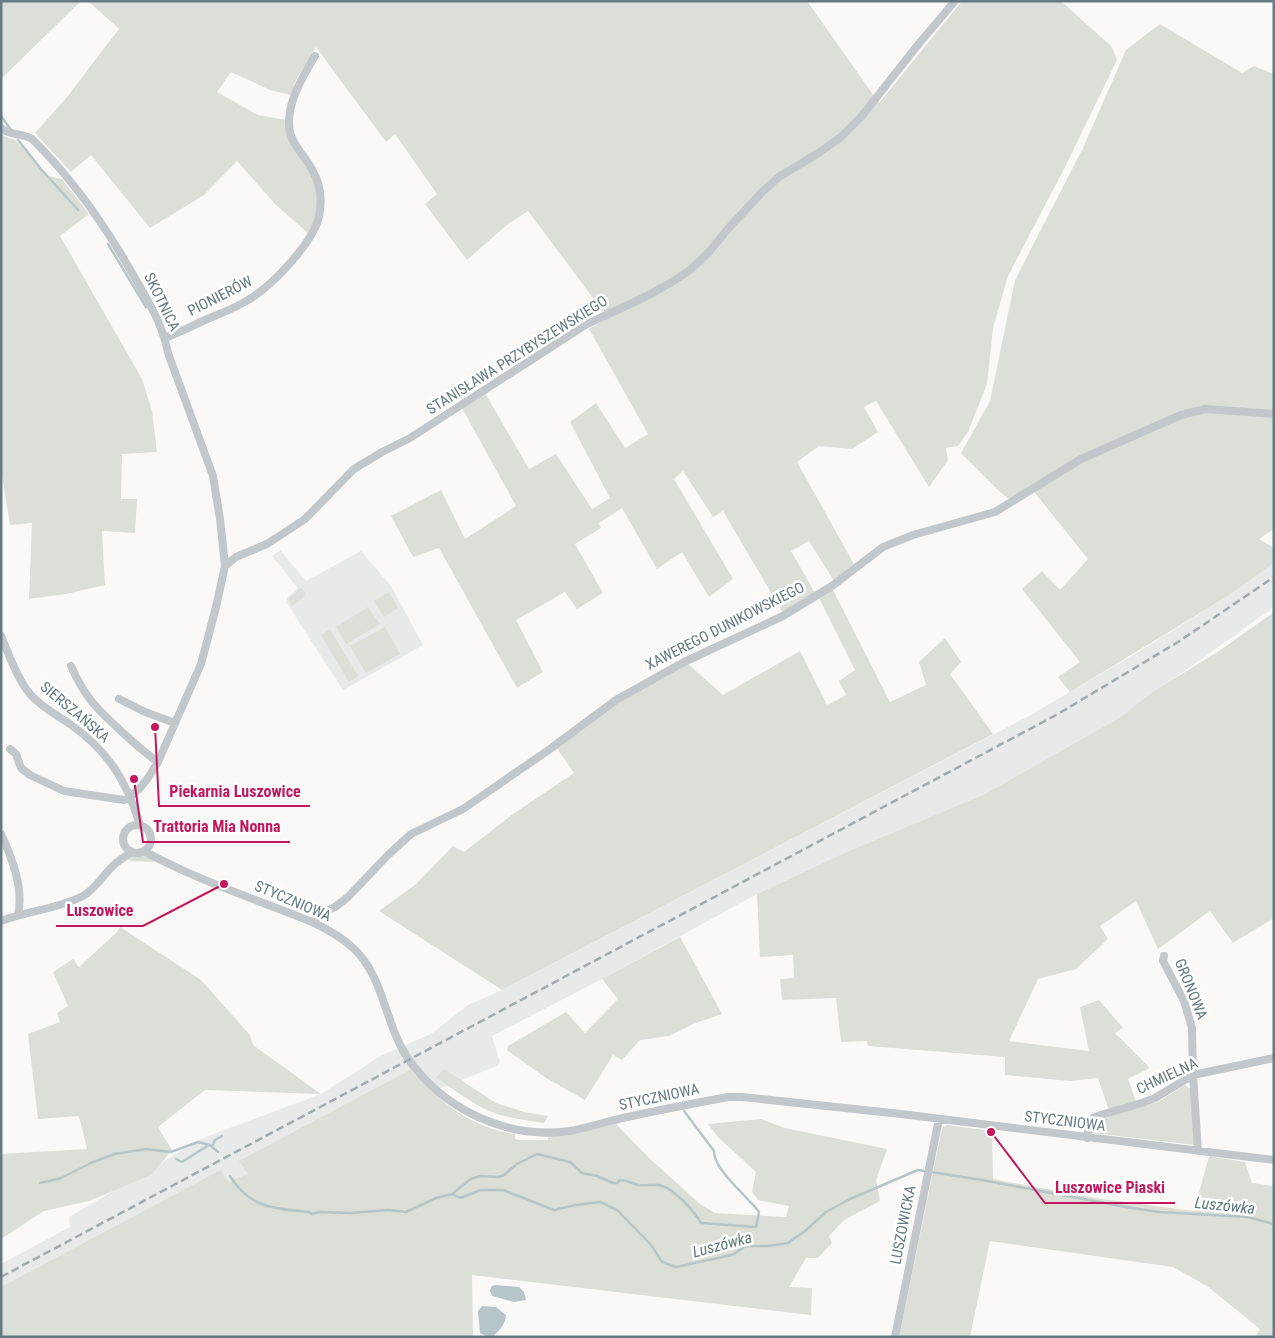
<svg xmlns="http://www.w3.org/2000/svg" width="1275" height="1338" font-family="'Roboto Condensed',sans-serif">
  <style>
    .built { fill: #e8e9e9 }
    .green { fill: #dbdfd7 }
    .water { fill: #b6c6c8 }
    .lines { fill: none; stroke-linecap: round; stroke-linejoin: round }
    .stream { stroke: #b6c6c8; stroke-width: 2.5 }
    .minor { stroke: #c1c7ca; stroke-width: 8 }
    .rail { stroke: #a0abaf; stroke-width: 2.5; stroke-dasharray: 8 4; stroke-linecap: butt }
    .labels { text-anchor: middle; stroke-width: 5; stroke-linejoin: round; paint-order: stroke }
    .street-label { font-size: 15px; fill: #657a83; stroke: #fff }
    .water-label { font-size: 16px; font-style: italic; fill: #607a7c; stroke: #fff }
    .leader { fill: none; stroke: #c2185b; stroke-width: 2 }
    .callout-dot { fill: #c2185b; stroke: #fff; stroke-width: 2 }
    .callout-label { font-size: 16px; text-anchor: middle; font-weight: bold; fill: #c2185b; stroke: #fff; stroke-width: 5; stroke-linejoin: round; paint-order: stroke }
  </style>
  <rect width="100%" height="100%" fill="#faf9f8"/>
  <path class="built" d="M280 550 306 581 361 551 391 586 423 645 343 690 286 602 287 598 298 588 272 556Z
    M1274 563V607L1119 718 985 794 842 854 757 894 602 979 492 1036 500 1062 497 1066 416 1098 1 1303V1264L70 1227 69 1217 203 1138 321 1094 382 1055 431 1034 468 1005 502 990 1027 717 1135 654 1228 596Z"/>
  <path class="green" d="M1 1H81L1 79Z
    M88 1H807L879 103 962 1H1061L1112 47 1117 60 1066 165 1008 276 993 328 987 384 968 432 958 446 946 448 948 460 929 487 876 401 864 407 878 432 852 449 819 446 797 462 854 564 834 581 809 541 791 551 815 593 783 613 723 511 713 517 683 471 674 479 733 579 709 597 682 552 657 569 622 508 599 523 601 528 575 544 603 593 577 609 565 592 516 620 543 672 517 688 439 548 413 557 391 516 441 490 465 539 516 506 462 408 485 393 529 469 556 454 592 509 610 498 570 422 596 403 625 448 648 434 589 329 608 318 528 211 508 224 467 260 425 204 437 194 395 134 386 142 316 47 296 80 291 95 270 90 231 72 217 92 258 115 286 120 287 133 312 173 317 187V218L310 235 276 205 237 161 204 195 150 228 91 155 71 172 35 133 67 97 119 29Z
    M1160 24 1242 73 1254 66 1274 74V529L1259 539 1274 548V563L1228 596 1070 692 1058 677 1080 662 1022 589 1042 571 1060 590 1088 559 1031 488 1011 501 997 489 961 453 990 401 1015 280 1083 148 1126 50Z
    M1 135 15 140 48 176 62 179 89 214 60 236 142 379 152 411 157 452 122 454 121 499H137L135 533 102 531 105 585 66 594 29 599 32 523 10 525 1 469Z
    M301 588 305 593 303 598 292 606 288 599Z
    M833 590 890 702 926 685 919 662 945 638 961 662 950 674 993 734 502 990 379 911 416 884 453 846 464 852 513 814 574 773 556 747 615 704 688 664 723 695 800 651 827 705 846 695 839 681 855 670 819 598Z
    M389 592 398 608 384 617 374 601Z
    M368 607 380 624 346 644 336 627Z
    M1274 612V918L1233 943 1210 911 1158 949 1136 901 1100 926 1108 939 1076 969 1038 979 1009 1041 1089 1051 1080 1007 1099 1000 1123 1028 1115 1033 1150 1068 1128 1079 1138 1108 1158 1102 1185 1085 1193 1091 1195 1145 1092 1133 1091 1125 1096 1121 1111 1116 1098 1078 1070 1081 1005 1075V1057L868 1046 867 1041 841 1042 836 998 782 1000 780 979 794 978 793 955 760 957 757 894 842 854 985 794 1119 718 1153 692 1219 651Z
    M385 627 400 654 366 673 350 646Z
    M330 629 358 676 349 682 321 635Z
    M142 853 155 861 154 862 131 861 127 859 135 854Z
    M120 927 201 980 250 1035 253 1045 321 1094 205 1090 158 1127 172 1150 151 1175 89 1201 44 1211 1 1239V1154L87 1149 79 1116 38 1119 28 1034 60 1022 57 1013 68 1006 53 972 73 959 79 967 116 933Z
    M680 937 722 1014 693 1024 669 1036 640 1040 622 1060 613 1055 585 1100 546 1078 507 1050 508 1046 566 1012 585 1033 618 999 602 979Z
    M444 1069 496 1103 524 1112 548 1116 544 1123C528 1121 512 1118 497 1114 475 1106 455 1091 436 1077Z
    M410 1070C437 1100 473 1129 515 1134V1139L520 1140H548V1136L573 1133 616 1124 648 1157 700 1204 715 1213 786 1217 789 1206 758 1200 752 1192 756 1172 718 1137 708 1124 761 1119 785 1128 887 1149 876 1180 880 1201 844 1220 829 1236 832 1243 818 1258H806L789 1287 812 1288 811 1315 472 1275 473 1337H1V1287L221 1170 228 1182 248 1174 239 1161Z
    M947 1125 984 1130 987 1133 992 1134 993 1179 1095 1198 1194 1211 1209 1156 1245 1162 1252 1183 1274 1186V1337H1255L1260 1329 1207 1286 1173 1267 990 1241 970 1337H899L941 1133 943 1127Z"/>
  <path class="water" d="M495 1285 519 1287 524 1292 526 1300 514 1302 492 1296 490 1290 492 1286Z
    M482 1306 496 1307 506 1315C505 1325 500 1330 492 1337H488L480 1333 478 1311Z"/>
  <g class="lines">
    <path class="stream" d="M1 116 11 130
      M18 140 41 169 78 210
      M108 244 146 307
      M212 1147 215 1140 222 1136
      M176 1159 182 1162 209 1145
      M230 1176C249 1208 276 1209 309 1212L312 1214 320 1212 351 1213 389 1210 406 1212 436 1198 452 1194 460 1198 481 1190H503L554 1210 576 1205 600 1202 617 1210 652 1246 662 1262 676 1267 732 1255 746 1246H767L788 1243 805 1231 826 1212 850 1199 918 1170 982 1180 1126 1207 1159 1212 1248 1217 1274 1224
      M40 1183 61 1178 93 1162 115 1154 146 1149 171 1152 198 1142 210 1145 218 1152
      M452 1194 471 1179 480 1176 499 1177 504 1175 517 1164 537 1154 570 1162 582 1173 597 1176 613 1183H617L620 1180C627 1180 632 1184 639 1185 647 1186 654 1183 662 1186 674 1189 695 1212 701 1223L756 1227 759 1212C748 1197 713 1169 714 1151L684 1111"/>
    <path class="minor" d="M1 128C10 136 22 133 32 139 74 180 107 228 136 280 150 304 163 326 168 353L213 476 220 519 225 566 216 607 201 664 158 762 148 778 140 788 130 797 124 800 64 791 30 775 21 768 16 754 10 749
      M165 338C178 333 190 327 203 321 218 314 234 309 248 300 272 286 312 244 319 217 321 207 321 193 318 183 314 168 303 157 295 144 278 117 301 79 315 56
      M225 566 236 557 267 544 305 519 354 469 382 452 410 438 587 324 645 297 672 282 690 270 710 251 727 230 762 192 779 177 820 152 841 137 861 117 917 46 955 1
      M1 636C9 655 17 678 30 694 41 707 57 715 70 724 108 751 127 781 140 825
      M71 666C85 698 97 709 122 732 134 743 145 753 158 762
      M119 699 145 712 175 723
      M123 839a14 14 0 1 1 28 0a14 14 0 1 1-28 0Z
      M1 834C12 858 24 889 18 915
      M144 851C180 871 219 886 258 901 290 914 325 923 352 947 384 975 384 1022 407 1057 442 1109 507 1140 570 1131 591 1127 611 1120 632 1116 664 1109 696 1103 728 1097H742L901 1114 1274 1160
      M1 921C28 911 57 909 83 896 97 888 104 873 116 863 121 859 126 856 131 852
      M313 922 321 914 335 907 348 897 387 856 411 834 463 809 550 749 616 700 684 662 783 616 832 586 883 547 913 535 995 512 1081 459 1181 415 1205 409 1274 414
      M1164 956 1163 961 1184 1001 1192 1028 1193 1075 1198 1151
      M1087 1138 1089 1126 1094 1117 1142 1103 1155 1098 1193 1075 1274 1058
      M895 1337 939 1119"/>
    <path class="rail" d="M1 1277 1058 714 1178 642 1274 577"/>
  </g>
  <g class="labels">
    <g class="street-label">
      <text transform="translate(220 296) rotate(-27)" y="5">PIONIERÓW</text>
      <text transform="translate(162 302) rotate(64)" y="5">SKOTNICA</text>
      <text transform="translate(517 355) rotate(-32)" y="5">STANISŁAWA PRZYBYSZEWSKIEGO</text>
      <text transform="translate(725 626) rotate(-27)" y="5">XAWEREGO DUNIKOWSKIEGO</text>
      <text transform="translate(75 712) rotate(40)" y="5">SIERSZAŃSKA</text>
      <text transform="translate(293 901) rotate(23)" y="5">STYCZNIOWA</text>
      <text transform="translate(1191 989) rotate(68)" y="5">GRONOWA</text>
      <text transform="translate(1167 1076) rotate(-25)" y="5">CHMIELNA</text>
      <text transform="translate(659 1097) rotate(-12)" y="5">STYCZNIOWA</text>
      <text transform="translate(1065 1121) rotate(7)" y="5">STYCZNIOWA</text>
      <text transform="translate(903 1225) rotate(-79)" y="5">LUSZOWICKA</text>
    </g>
    <g class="water-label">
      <text transform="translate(1225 1205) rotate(6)" y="6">Luszówka</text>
      <text transform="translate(722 1244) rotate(-15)" y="6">Luszówka</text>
    </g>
  </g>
  <path class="leader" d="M155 727L159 806H310M134 779L143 842H290M224 884L143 926H56M991 1132L1045 1203H1175"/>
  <g class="callout-dot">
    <circle cx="155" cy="727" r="5"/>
    <circle cx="134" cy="779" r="5"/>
    <circle cx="224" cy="884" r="5"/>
    <circle cx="991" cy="1132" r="5"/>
  </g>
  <g class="callout-label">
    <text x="235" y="797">Piekarnia Luszowice</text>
    <text x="217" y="832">Trattoria Mia Nonna</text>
    <text x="100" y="916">Luszowice</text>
    <text x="1110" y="1193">Luszowice Piaski</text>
  </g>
  <rect width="1275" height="1338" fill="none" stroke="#657a83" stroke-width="5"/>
</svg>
